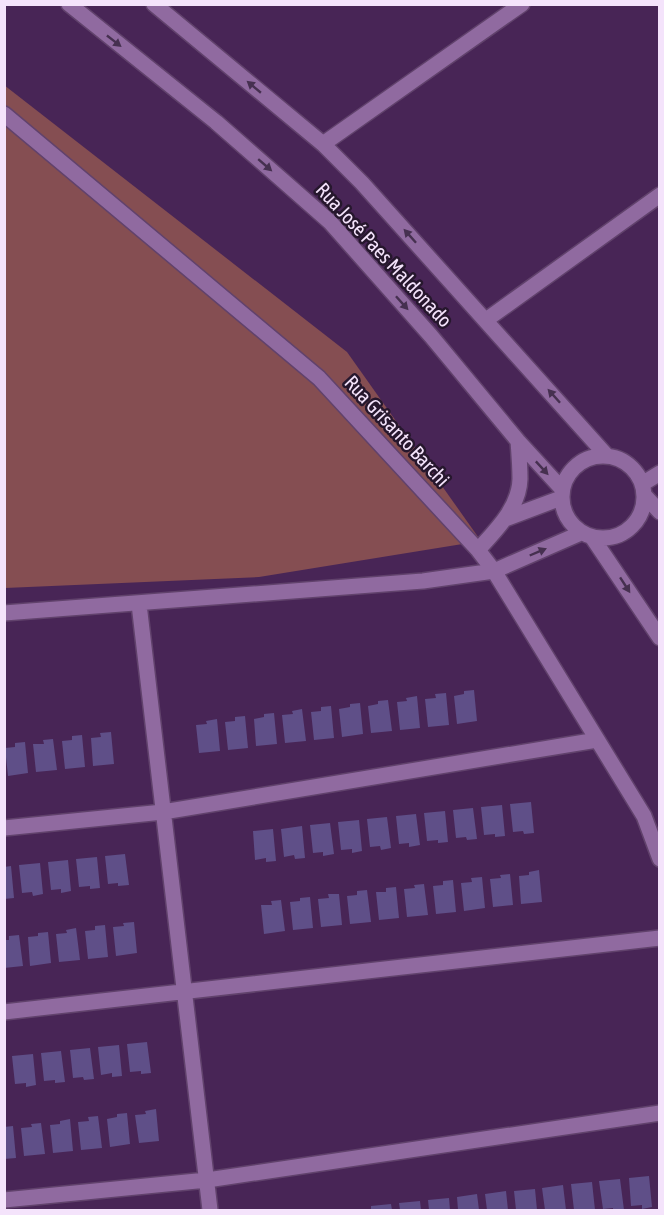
<svg xmlns="http://www.w3.org/2000/svg" width="664" height="1215" font-family="'Asap Condensed',sans-serif">
  <style>
    .green { fill: #854e52 }
    .building { fill: #5f4f88 }
    .lines { fill: none; stroke-linecap: round; stroke-linejoin: round }
    .street-casing { stroke: #61426c; stroke-width: 18 }
    .street { stroke: #906aa0; stroke-width: 15 }
    .oneway { fill: #463050 }
    .labels { text-anchor: middle; stroke-width: 5; stroke-linejoin: round; paint-order: stroke }
    .street-label { font-size: 20px; fill: #f4e3fb; stroke: #26172d }
  </style>
  <rect width="100%" height="100%" fill="#482556"/>
  <path class="green" d="M4 85 347 352 481 541 259 577 5 588Z"/>
  <path class="building" d="M474 690 477 721 457 724 454 696 464 694V691Z
    M446 693 449 725 428 727 425 699 436 698 435 694Z
    M417 696 420 728 400 730 397 702 407 701 406 698Z
    M388 700 392 731 371 733 368 706 378 704V701Z
    M360 703 363 734 342 737 339 709 350 707V704Z
    M331 706 334 738 314 740 311 712 321 711V707Z
    M302 709 306 741 285 743 282 715 293 714 292 711Z
    M274 713 277 744 256 746 254 719 264 717V714Z
    M245 716 248 748 228 750 225 722 235 721V717Z
    M217 719 220 751 199 753 196 725 207 724 206 721Z
    M111 732 114 764 93 766 91 738 101 737 100 733Z
    M82 735 85 767 65 769 62 741 72 740V736Z
    M53 739 57 770 36 772 33 744H44L43 740Z
    M25 742 28 773 8 776 5 748 15 747V743Z
    M531 802 534 833 524 834 523 831 513 832 510 804Z
    M502 805 505 836 495 837V834L484 835 481 807Z
    M473 808 477 839 467 840 466 837 456 838 453 810Z
    M445 811 448 842 438 843V840L427 841 424 813Z
    M416 814 420 845 409 847V843L399 844 396 816Z
    M387 817 391 848 381 850 380 846 370 847 367 819Z
    M359 820 362 851 352 853V849L341 850 338 822Z
    M330 823 334 854 323 856V852L313 853 310 825Z
    M302 826 305 858 295 859 294 855 284 857 281 829Z
    M273 829 276 861 266 862V858L255 860 253 831Z
    M125 854 129 885 118 886V883L108 884 105 856Z
    M97 857 100 888 90 889V886L79 887 76 859Z
    M68 860 71 891 61 893V889L51 890 48 862Z
    M40 863 43 894 33 896 32 892 22 893 19 865Z
    M11 866 14 898 4 899V867Z
    M539 870 542 902 521 904 519 876 529 875V872Z
    M510 874 513 905 493 907 490 879 501 878 500 875Z
    M482 877 485 908 464 911 461 883 472 882 471 878Z
    M453 880 456 912 436 914 433 886 443 885V881Z
    M424 884 428 915 407 917 404 889 415 888 414 885Z
    M396 887 399 918 379 920 376 892H386V888Z
    M367 890 371 922 350 924 347 896 357 895V891Z
    M328 894H339L342 925 321 927 318 899 329 898Z
    M310 897 313 928 293 930 290 902 300 901V898Z
    M281 900 285 931 264 934 261 905H272L271 901Z
    M134 922 137 953 116 956 113 927 124 926 123 923Z
    M105 925 108 957 88 959 85 931 95 930V926Z
    M76 928 80 960 59 962 56 934 67 933 66 930Z
    M48 932 51 963 30 966 28 937 38 936V933Z
    M19 935 23 966 4 968V940H9V936Z
    M147 1042 151 1073 141 1074V1071L130 1072 127 1044Z
    M119 1045 122 1076 112 1077V1073L101 1075 98 1047Z
    M90 1048 94 1079 84 1080 83 1077 73 1078 70 1050Z
    M61 1051 65 1082 55 1083V1080L44 1081 41 1053Z
    M33 1054 36 1085 26 1087V1083L15 1084 12 1056Z
    M156 1109 159 1141 139 1143 135 1115 146 1114 145 1111Z
    M127 1113 130 1144 110 1147 107 1119 117 1117V1114Z
    M98 1116 102 1148 81 1150 78 1122 89 1121 88 1117Z
    M70 1119 73 1151 53 1153 50 1125 60 1124V1121Z
    M41 1123 45 1154 24 1156 21 1128 32 1127 31 1124Z
    M13 1126 16 1158 4 1159V1127Z
    M649 1176 652 1207 642 1209V1205L631 1206 629 1178Z
    M620 1179 624 1210H613V1208L603 1209 599 1181Z
    M592 1182 595 1210H574L571 1184Z
    M563 1185 566 1210H545L542 1188Z
    M535 1189 537 1210H516L514 1191Z
    M506 1191 508 1210H487L485 1194Z
    M477 1194 479 1210H458L457 1197Z
    M449 1198 450 1210H429L428 1200Z
    M420 1201 421 1210H400L399 1203Z
    M391 1204 392 1210H371V1206Z"/>
  <g class="lines">
    <defs>
      <path id="street" d="M69 4 216 122 330 222 431 336 518 441 562 489
        M154 4 323 144 362 183 607 456
        M4 114 319 378 478 550 494 571 644 816 660 859
        M323 144 522 4
        M486 320 660 195
        M562 497a41 41 0 1 1 82 0a41 41 0 1 1-82 0Z
        M642 484 660 473
        M644 495 660 512
        M505 519 561 498
        M592 537 660 638
        M478 550C496 530 519 508 520 479 520 467 519 454 518 441
        M139 604 210 1210
        M4 613 423 581 494 571 581 533
        M4 828 163 812 597 740
        M4 1012 660 938
        M4 1200 207 1180 660 1113"/>
    </defs>
    <use href="#street" class="street-casing"/>
    <use href="#street" class="street"/>
  </g>
  <defs><path id="oneway-solid" d="M-6-.8H1V-3.2L6.5 0L1 3.2V.8H-6Z" transform="scale(1.5)"/></defs>
  <g class="oneway">
    <use href="#oneway-solid" transform="translate(114 41) rotate(38)"/>
    <use href="#oneway-solid" transform="translate(254 87) rotate(-140)"/>
    <use href="#oneway-solid" transform="translate(265 165) rotate(41)"/>
    <use href="#oneway-solid" transform="translate(410 236) rotate(-132)"/>
    <use href="#oneway-solid" transform="translate(402 303) rotate(48)"/>
    <use href="#oneway-solid" transform="translate(554 396) rotate(-132)"/>
    <use href="#oneway-solid" transform="translate(542 468) rotate(47)"/>
    <use href="#oneway-solid" transform="translate(538 552) rotate(-23)"/>
    <use href="#oneway-solid" transform="translate(625 585) rotate(57)"/>
  </g>
  <g class="labels">
    <g class="street-label">
      <text transform="translate(384 255) rotate(47)" y="7">Rua José Paes Maldonado</text>
      <text transform="translate(397 431) rotate(47)" y="7">Rua Grisanto Barchi</text>
    </g>
  </g>
  <rect width="664" height="1215" fill="none" stroke="#f4e3fb" stroke-width="12"/>
</svg>
